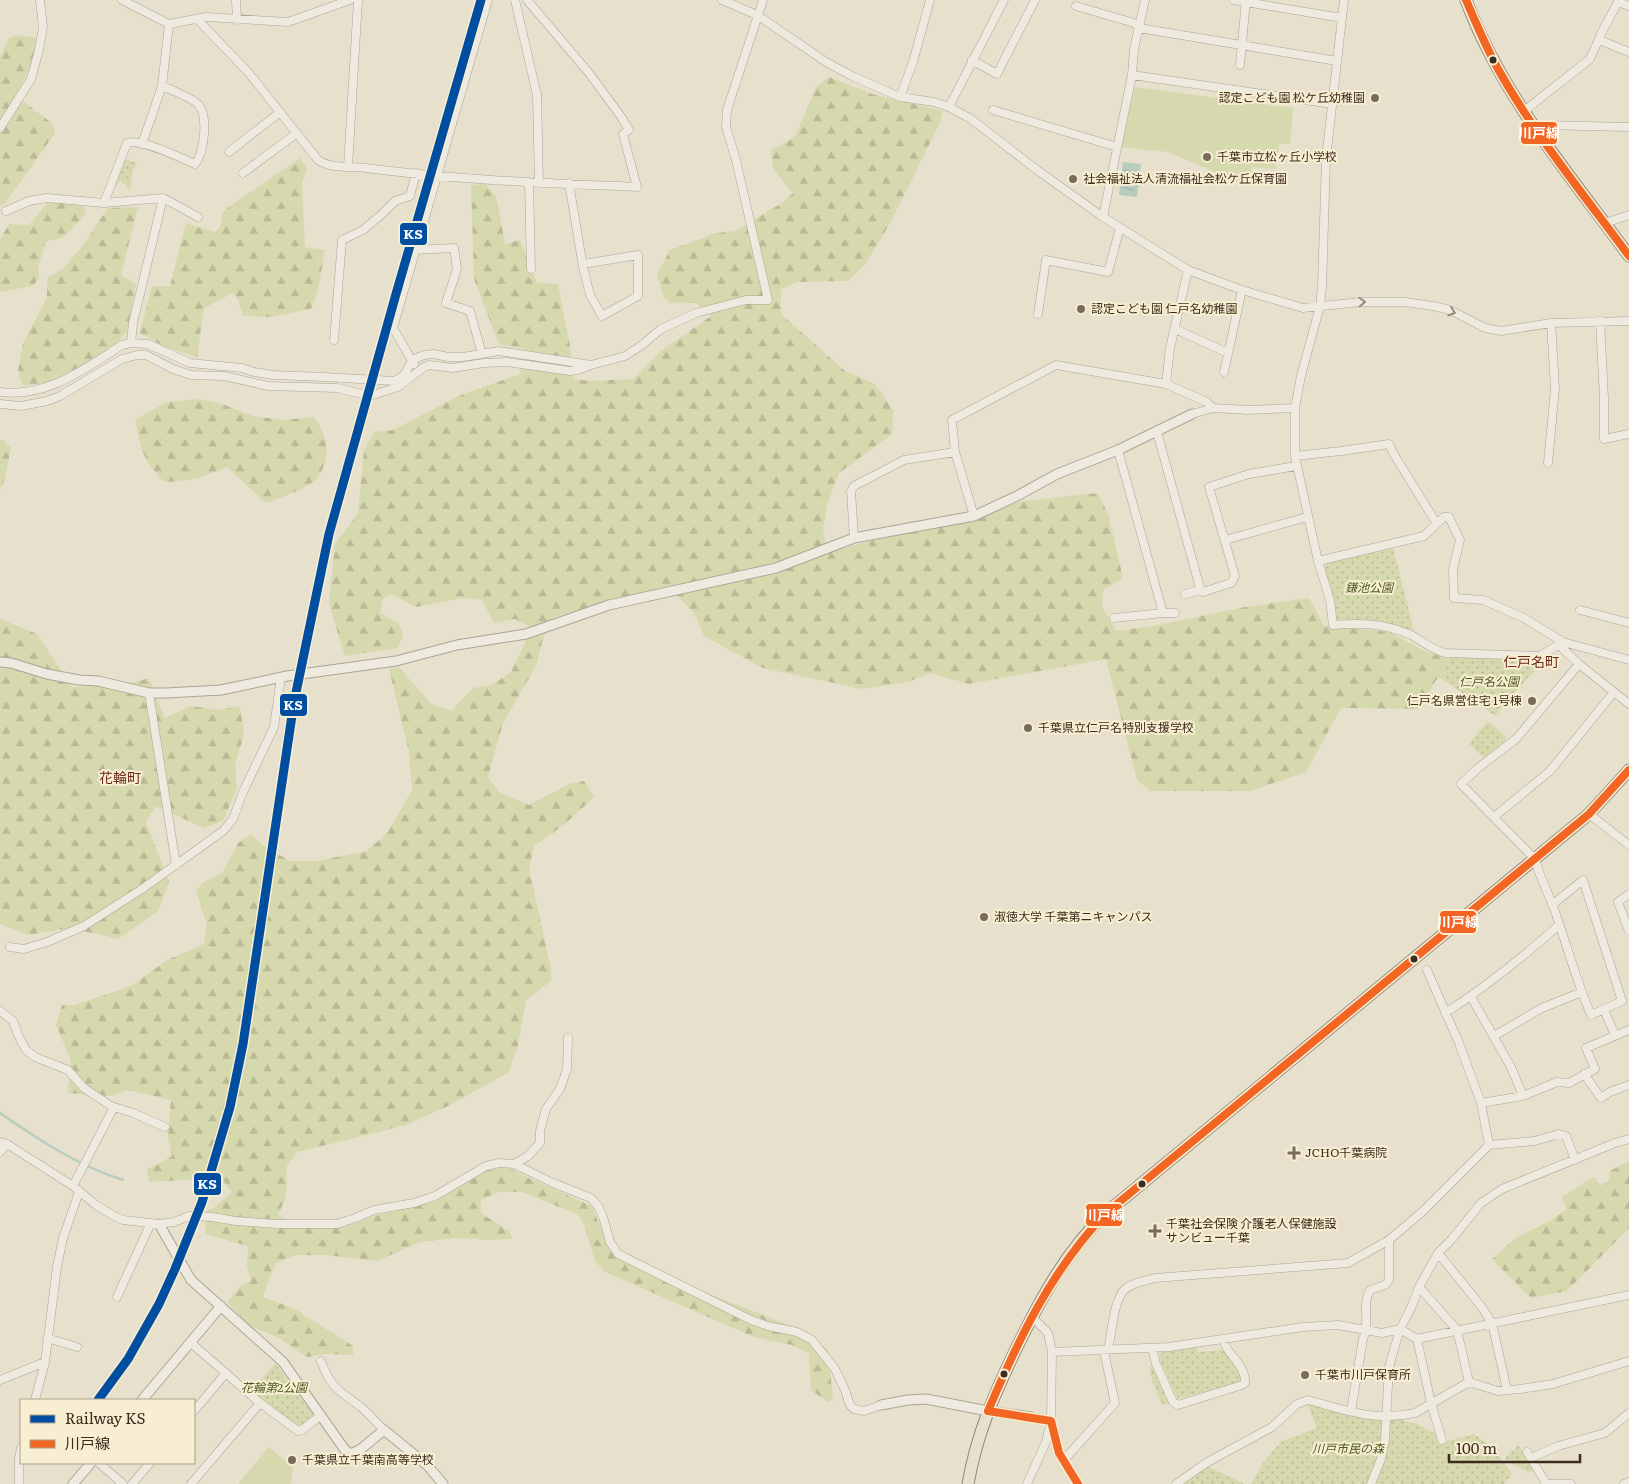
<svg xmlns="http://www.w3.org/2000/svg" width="1629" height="1484" font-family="Literata,'Noto Sans JP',serif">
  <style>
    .green { fill: #d6d8ae }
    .forest { fill: url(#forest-firs) }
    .park { fill: url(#park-dots) }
    .water { fill: url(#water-ripples) }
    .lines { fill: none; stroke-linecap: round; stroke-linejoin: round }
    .stream { stroke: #b8ccc0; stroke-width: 2.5 }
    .minor-casing { stroke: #aca496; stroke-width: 9 }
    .tertiary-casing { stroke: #aca496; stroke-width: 11 }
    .primary-casing { stroke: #928a7d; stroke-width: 13 }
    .minor { stroke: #efeadf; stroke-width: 8 }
    .tertiary { stroke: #efeadf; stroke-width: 9 }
    .primary { stroke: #e6e0d0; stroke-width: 11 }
    .bus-1-casing { stroke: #f8eed2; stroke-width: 11 }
    .bus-1 { stroke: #f26522; stroke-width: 8 }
    .rail-1-casing { stroke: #f8eed2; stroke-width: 12 }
    .rail-1 { stroke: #014ea0; stroke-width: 9 }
    .oneway { stroke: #968b7e }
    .bus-dot { fill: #3c2c1d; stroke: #f8eed2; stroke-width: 2 }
    .poi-dot { fill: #786b5b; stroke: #f8eed2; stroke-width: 2 }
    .labels { text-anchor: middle; stroke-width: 4; stroke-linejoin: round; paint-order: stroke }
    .poi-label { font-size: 12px; fill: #3c2c1d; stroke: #f8eed2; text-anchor: start }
    .park-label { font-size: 12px; font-style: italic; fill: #4b5a21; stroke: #f8eed2 }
    .neighbourhood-label { font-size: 14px; fill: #6c2b18; stroke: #f8eed2 }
    .line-badge { stroke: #f8eed2; stroke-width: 2 }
    .badge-label { font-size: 14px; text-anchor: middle; font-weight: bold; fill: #fff }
  </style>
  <defs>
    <pattern id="forest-firs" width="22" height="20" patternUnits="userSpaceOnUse" patternTransform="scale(1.25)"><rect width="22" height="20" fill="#d6d8ae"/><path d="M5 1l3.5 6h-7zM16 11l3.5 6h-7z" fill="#b9ba95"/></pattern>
    <pattern id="park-dots" width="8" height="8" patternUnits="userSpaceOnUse" patternTransform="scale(1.25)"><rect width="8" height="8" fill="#d6d8ae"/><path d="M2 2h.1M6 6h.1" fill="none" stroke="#b9ba95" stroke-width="1.8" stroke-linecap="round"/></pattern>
    <pattern id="water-ripples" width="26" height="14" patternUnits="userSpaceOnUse" patternTransform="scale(1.25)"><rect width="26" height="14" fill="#b8ccc0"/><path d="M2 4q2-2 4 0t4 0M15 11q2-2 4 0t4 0" fill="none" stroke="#9fafa5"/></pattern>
  </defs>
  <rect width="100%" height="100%" fill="#e7e0cd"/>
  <path class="green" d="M1135 87 1293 108 1290 144H1279L1276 169 1252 167 1250 187 1168 152 1121 147Z
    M269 1447 293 1468 291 1484H238Z"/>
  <path class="forest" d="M17 35 36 38C37 57 24 79 16 96L53 124 55 133 6 202 0 206V57L9 38Z
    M829 77 872 94 943 111 940 123 889 225 866 263 848 281 797 282 781 289V314L845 371 875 384 893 410 892 434 839 473 827 505 823 531 828 552 1025 501 1098 493 1108 514 1123 578 1103 590 1102 606 1116 631 1154 626 1245 607 1309 598 1324 626 1389 632 1427 652 1467 665 1485 704 1438 677 1418 709 1341 708 1306 772 1250 791H1150L1137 780 1106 659 969 684 930 673 908 682 862 689 763 668 704 636 694 613 668 586 553 617 543 638 536 666 503 723 488 777 499 792 529 805 569 784 584 781 594 797 564 825 534 846 529 869 551 969V981L526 1000 518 1045 509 1072 450 1105 406 1125 298 1152 287 1165 286 1197 278 1215 297 1227H345L374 1216 436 1201 499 1163 533 1180 592 1206 601 1229 623 1260 806 1332 828 1350 833 1400 828 1402 811 1390 809 1354 792 1345 754 1337 605 1272 595 1261 584 1224 577 1214 521 1192H498L481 1200V1213L510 1232 512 1239 493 1240 455 1238 420 1242 377 1261 324 1255H295L276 1263 270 1276 263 1297 293 1308 353 1346V1355L326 1354 307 1357 279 1338 249 1325 227 1302 240 1287 251 1281 247 1266 248 1246 205 1234 207 1210 214 1208 232 1192 221 1178 149 1182 147 1169 162 1162 172 1156 168 1138 171 1100 128 1090 110 1096 68 1093 71 1060 56 1025 62 1005H75L131 986 167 960 204 944 207 925 196 890 204 882 223 872 238 843 251 834 262 845 290 861H317L367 851 388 832 412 790 409 752 389 669 399 667 431 704 451 711 473 688 492 685 511 672 524 645 530 627 515 619 494 623 482 600 462 598 416 607 391 594 383 599 380 613 399 624 403 635 398 648 345 656 329 604 335 544 358 513 364 450 374 432 393 430 461 395 520 374 524 349 499 344 474 279 471 185 485 184 496 196 505 244 520 240 537 283 558 284 570 346 573 379 589 381 633 379 661 351 711 316 696 303H670L664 298 657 274 670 250 713 234 737 230 782 203 793 193 773 169 771 150 795 137 816 87Z
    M300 158 307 169 302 182 305 247 325 250 318 290 311 309 272 317 243 316 238 300 233 293 204 308 197 357 165 347 140 333 152 286H170L186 223 215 232 220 227 223 211Z
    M49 201 83 206 86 214 63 238 46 241 38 267 39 278 33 286 0 292V240L9 224 29 225Z
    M138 207 121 275 136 284 127 331 118 342 77 368 46 383 23 386 18 371 23 343 47 298V278L65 267 83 245 108 208Z
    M199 399 225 405 253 416 284 420 314 417C328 435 332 461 316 479 308 488 278 499 266 503L227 467C206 476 186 482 164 482L150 466 142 451 135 420 167 402Z
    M0 440H3L11 448 4 482 0 489Z
    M0 619 37 634 72 687 127 684 149 678 165 718 190 706 219 710 240 706 244 735 235 765 237 788 223 821 204 828 156 806 146 822 169 882 158 911 118 939 94 933 64 929 28 935 0 924Z
    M1629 1161V1228L1567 1291 1531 1298 1492 1259 1517 1237 1548 1222 1567 1209 1562 1197 1594 1177 1600 1186 1609 1180 1610 1171Z"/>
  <path class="park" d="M124 159 137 163 132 171 131 190 121 180 113 188Z
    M1393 548 1415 635 1379 621 1335 624 1324 568 1326 564Z
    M1450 656 1543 660 1495 716 1444 680Z
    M1488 721 1506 737V740L1484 758 1469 744Z
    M1196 1347 1198 1352 1224 1350 1233 1360 1242 1381 1178 1399 1161 1363 1159 1353Z
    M275 1363 314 1416 300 1427H293L253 1390Z
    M1154 1365 1172 1404H1162L1153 1383 1149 1367Z
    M1307 1403 1371 1419 1392 1418 1417 1424 1448 1441 1474 1434 1493 1448 1512 1474 1504 1484H1252L1262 1464 1282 1441 1317 1428Z
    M1519 1445 1533 1470 1529 1473 1504 1459Z
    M1209 1467 1245 1484H1181Z"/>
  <path class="water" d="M1123 162 1141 164 1137 197 1119 195Z"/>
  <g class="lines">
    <path class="stream" d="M0 1113C38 1139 78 1166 123 1180"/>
    <defs>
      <path id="minor" d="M122 0 169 24 206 17 288 22 350 0
        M236 0 237 20
        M515 0 537 95 539 183
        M722 0 757 15 826 62 852 76 900 97 934 102 949 107 971 119 1037 170 1103 217 1188 270 1242 290 1303 308 1361 302H1405L1433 306 1450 310 1485 328 1501 331 1551 323 1629 321
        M1234 0 1342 18
        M1344 0 1326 159 1322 287 1320 306 1301 376 1295 408V456L1318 561 1330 600 1333 625C1362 623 1384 623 1411 635 1423 641 1433 651 1446 653L1540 656 1563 642
        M1618 2 1629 6
        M1076 6 1134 23 1139 28 1337 61
        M197 19 248 72 318 160C331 169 350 166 366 168 456 180 546 183 637 187L623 134 629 130 622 118 589 73 527 0
        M1599 40 1629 52
        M972 60 997 74 1035 0
        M1240 65 1246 0
        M1132 75 1332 104
        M900 97 913 62 930 0
        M949 107 1004 0
        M993 110 1117 147
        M1524 111 1590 59 1602 32 1619 0
        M0 128 31 79 39 50 43 27 40 0
        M1537 130 1541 125 1629 127
        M142 144 162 86 169 24
        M229 152 279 113
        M348 166 358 0
        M243 173 297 133
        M529 182 531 269
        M569 183 583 267 590 295 602 316 638 296V255L583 264
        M104 203 163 198
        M6 211 29 201 47 198 104 203 127 143C141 138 180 158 195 164 204 153 209 116 198 104 193 99 170 89 162 86
        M1103 217 1132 75 1134 49 1145 0
        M1605 223 1629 215
        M415 250 454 248 457 269 446 303 470 311 482 354
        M1038 314 1046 260 1108 272 1120 228
        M1600 321 1604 398V439L1629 434
        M1175 329 1228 353
        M334 340 342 240 363 230 382 214 395 201 410 196 416 173
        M131 343 133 323 163 198 198 217
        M414 364 393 328 488 0
        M1224 372 1242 290
        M1166 384 1170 348 1188 270
        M0 392C47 398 84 369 122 345L131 343 148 344 190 363 242 368 254 372 273 375 324 377 395 381 405 374 412 360 424 355 434 354 448 357H463L499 351 591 365 625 356 642 345 661 329 696 313 746 300H768L736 160 726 127 727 110 763 0
        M0 404 21 406 47 401 60 396 122 359 137 355H146L173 369 191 375 224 376 268 386 337 388 370 396 398 387 424 367 429 365 452 368 484 363 507 362 570 371 578 370 591 365
        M1192 414 1213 408 1248 410 1295 408
        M1157 432 1200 588 1203 592 1231 583 1235 576 1209 487 1249 474 1296 466
        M1295 456 1341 451 1389 444 1393 453 1437 524
        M1548 463 1555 388 1551 323
        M974 516 955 452 952 420 1056 365 1166 384 1207 402 1213 408
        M854 538 851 491 854 486 904 460 955 452
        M1225 540 1307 517
        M1318 561 1424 536 1444 517H1449L1460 540 1453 569 1454 598 1483 600 1524 618 1563 642 1629 660
        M1185 594 1201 590
        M1580 610 1629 623
        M1163 613H1175
        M1114 618 1163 613 1118 450
        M1560 646 1579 664 1629 704
        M149 693 176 865
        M1589 814 1629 845
        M1494 817 1550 771 1614 692
        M1629 894 1618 902 1629 931
        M1552 905 1583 880 1622 1001 1591 1015C1576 980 1566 942 1553 906 1547 890 1539 876 1535 859L1461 784 1478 768 1516 739 1579 664
        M10 947 24 949 47 942 84 926 142 889 223 831 233 819 243 792 274 727 281 677
        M1427 970 1459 1043 1481 1103 1489 1145
        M1471 997 1511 1067 1523 1096
        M1604 1010 1615 1035
        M0 1011 13 1021 19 1037 26 1050 35 1057 68 1070 84 1088 111 1106 133 1113 165 1127
        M1445 1013C1486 987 1523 957 1559 925
        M1494 1036 1542 1008 1582 992
        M1584 1074 1601 1098 1610 1092 1629 1085
        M1481 1103 1523 1096 1557 1082 1569 1083 1595 1069 1586 1048 1629 1030
        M0 1142 7 1144 73 1186 96 1205 114 1216 123 1220 159 1224 174 1222 189 1216 212 1217 236 1221 276 1224H337L355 1218 374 1210 414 1203 435 1196 486 1166 499 1163 514 1164 553 1183 591 1198 598 1206 603 1217 610 1242 618 1254 751 1320 768 1326 797 1332 812 1340 835 1369 845 1390 850 1405 854 1409 864 1411 881 1405
        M0 1152 7 1144
        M514 1164 528 1156 540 1143V1131L546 1109 560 1089 567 1069 568 1038
        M73 1186 114 1107
        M1438 1253 1481 1306 1492 1323 1507 1390
        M1419 1287 1457 1330 1469 1382
        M117 1297 151 1223
        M47 1338 77 1347
        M1417 1339 1629 1295
        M190 1342 260 1403 298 1431 302 1430 321 1415
        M1152 1348 1156 1364 1173 1402 1178 1405 1242 1385 1245 1383C1246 1370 1235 1360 1228 1350 1226 1347 1224 1343 1223 1339
        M1108 1350C1112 1333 1113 1301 1125 1289 1133 1282 1146 1281 1155 1278L1348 1263 1389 1240 1422 1212 1489 1145 1534 1141 1559 1134 1566 1136 1575 1160
        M1052 1352 1169 1347 1303 1327 1338 1325 1382 1333 1400 1329 1417 1339 1431 1403 1442 1440
        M321 1361C331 1389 340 1391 361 1407 369 1414 376 1422 384 1430
        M0 1380 45 1362
        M35 1400 45 1362 57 1267 63 1238 79 1192
        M194 1411 226 1373
        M1351 1411 1363 1339C1371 1323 1361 1305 1370 1290L1385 1285 1389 1280V1240
        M1031 1417 1045 1419 1051 1421 1059 1453 1078 1484
        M1527 1452 1546 1483
        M1531 1458 1558 1446 1605 1433 1629 1413
        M1063 1461 1115 1403 1104 1351
        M99 1463 123 1484
        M19 1484V1459L21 1448
        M132 1484 150 1463
        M191 1484 260 1403
        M1027 1484 1046 1442 1051 1421 1052 1352 1048 1333 1032 1317
        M1176 1484 1206 1463 1272 1427 1297 1404 1308 1400C1346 1410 1375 1422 1415 1413L1469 1382 1498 1391 1520 1389 1553 1384 1629 1361
        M1371 1484 1381 1459 1385 1440 1389 1367 1400 1329 1411 1308 1419 1287 1438 1253 1452 1239 1481 1203 1502 1189 1615 1143 1629 1139
        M1545 1484H1571
        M1624 1484 1629 1482"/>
      <path id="tertiary" d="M0 662 11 663 47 674 79 680 98 681 149 693H166L221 690 287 676 396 661 457 645 526 634 609 605 776 568 854 538 974 516 1017 496 1057 474 1118 450 1192 414
        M159 1224 191 1280 283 1362 345 1450 351 1454 361 1449 384 1430 428 1466 443 1484
        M142 1400 221 1306
        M881 1405 908 1400 926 1399 988 1411 1031 1417
        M73 1484 91 1463"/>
      <path id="primary" d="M1466 0C1501 95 1570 175 1629 256
        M968 1484C977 1433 994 1395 1016 1349 1040 1300 1066 1251 1106 1213L1589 814 1629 770"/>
    </defs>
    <use href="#minor" class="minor-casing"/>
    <use href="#tertiary" class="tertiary-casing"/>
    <use href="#primary" class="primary-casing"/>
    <use href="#minor" class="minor"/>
    <use href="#tertiary" class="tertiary"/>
    <use href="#primary" class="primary"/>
    <defs>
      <path id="bus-1" d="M1466 0C1476 23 1486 47 1498 69 1535 135 1584 195 1629 256
        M988 1411C1019 1338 1051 1271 1106 1213L1589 814 1629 770
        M988 1411 1051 1421 1059 1453 1078 1484"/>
    </defs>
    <use href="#bus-1" class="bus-1-casing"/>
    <use href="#bus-1" class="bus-1"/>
    <defs>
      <path id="rail-1" d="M98 1400 128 1359 159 1304 175 1269 202 1202 230 1107 243 1044 294 702 329 534 396 294 481 0"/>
    </defs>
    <use href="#rail-1" class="rail-1-casing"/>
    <use href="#rail-1" class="rail-1"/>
  </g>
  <defs><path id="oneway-chevron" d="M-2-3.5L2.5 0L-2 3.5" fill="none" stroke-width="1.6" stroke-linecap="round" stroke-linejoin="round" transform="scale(1.25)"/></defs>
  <g class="oneway">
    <use href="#oneway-chevron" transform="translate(1362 302) rotate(-2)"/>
    <use href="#oneway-chevron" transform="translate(1452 312) rotate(19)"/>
  </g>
  <g class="bus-dot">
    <circle cx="1493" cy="60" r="4.5"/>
    <circle cx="1414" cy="959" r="4.5"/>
    <circle cx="1142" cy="1184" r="4.5"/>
    <circle cx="1004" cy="1374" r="4.5"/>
  </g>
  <g class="poi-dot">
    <circle cx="1375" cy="98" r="5"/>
    <circle cx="1207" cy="157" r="5"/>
    <circle cx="1073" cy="179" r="5"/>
    <circle cx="1081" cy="309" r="5"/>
    <circle cx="1532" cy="701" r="5"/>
    <circle cx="1028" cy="728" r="5"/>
    <circle cx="984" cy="917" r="5"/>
    <path d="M1291.5 1145.5h5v5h5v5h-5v5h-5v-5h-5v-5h5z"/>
    <path d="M1152.5 1223.5h5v5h5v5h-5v5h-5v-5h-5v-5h5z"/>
    <circle cx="1305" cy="1375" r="5"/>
    <circle cx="292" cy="1460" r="5"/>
  </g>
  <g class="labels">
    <g class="poi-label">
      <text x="1365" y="102" text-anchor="end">認定こども園 松ケ丘幼稚園</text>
      <text x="1217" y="161">千葉市立松ヶ丘小学校</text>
      <text x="1083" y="183">社会福祉法人清流福祉会松ケ丘保育園</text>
      <text x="1091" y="313">認定こども園 仁戸名幼稚園</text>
      <text x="1522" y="705" text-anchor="end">仁戸名県営住宅 1号棟</text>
      <text x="1038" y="732">千葉県立仁戸名特別支援学校</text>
      <text x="994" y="921">淑徳大学 千葉第ニキャンパス</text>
      <text x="1305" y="1157">JCHO千葉病院</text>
      <text x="1166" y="1228">千葉社会保険 介護老人保健施設<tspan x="1166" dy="14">サンビュー千葉</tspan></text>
      <text x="1315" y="1379">千葉市川戸保育所</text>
      <text x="302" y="1464">千葉県立千葉南高等学校</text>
    </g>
    <g class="park-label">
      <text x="1369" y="592">鎌池公園</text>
      <text x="1489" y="686">仁戸名公園</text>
      <text x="274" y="1392">花輪第2公園</text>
      <text x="1348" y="1453">川戸市民の森</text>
    </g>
    <g class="neighbourhood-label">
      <text x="1531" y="667">仁戸名町</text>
      <text x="120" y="783">花輪町</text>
    </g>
  </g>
  <g class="line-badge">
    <rect x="1520" y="121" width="38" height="24" rx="5" fill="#f26522"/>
    <rect x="399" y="222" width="29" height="24" rx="5" fill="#014ea0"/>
    <rect x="279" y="693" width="29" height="24" rx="5" fill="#014ea0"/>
    <rect x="1439" y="910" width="38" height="24" rx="5" fill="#f26522"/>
    <rect x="193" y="1172" width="29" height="24" rx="5" fill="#014ea0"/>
    <rect x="1085" y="1203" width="38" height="24" rx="5" fill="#f26522"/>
  </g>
  <g class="badge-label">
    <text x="1539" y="138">川戸線</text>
    <text x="413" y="239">KS</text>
    <text x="293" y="710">KS</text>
    <text x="1458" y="927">川戸線</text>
    <text x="207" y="1189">KS</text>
    <text x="1104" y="1220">川戸線</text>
  </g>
  <rect x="20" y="1399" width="175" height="65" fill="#f8eed2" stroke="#ada08a"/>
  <rect x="30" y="1415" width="25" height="8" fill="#014ea0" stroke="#ada08a"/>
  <text x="65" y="1424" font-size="15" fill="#3c2c1d">Railway KS</text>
  <rect x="30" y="1440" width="25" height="8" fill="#f26522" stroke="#ada08a"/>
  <text x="65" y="1449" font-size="15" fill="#3c2c1d">川戸線</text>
  <path d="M1449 1454v8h131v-8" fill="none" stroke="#3c2c1d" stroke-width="2.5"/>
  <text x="1456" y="1454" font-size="15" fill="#3c2c1d" stroke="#f8eed2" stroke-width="4" paint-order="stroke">100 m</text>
</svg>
